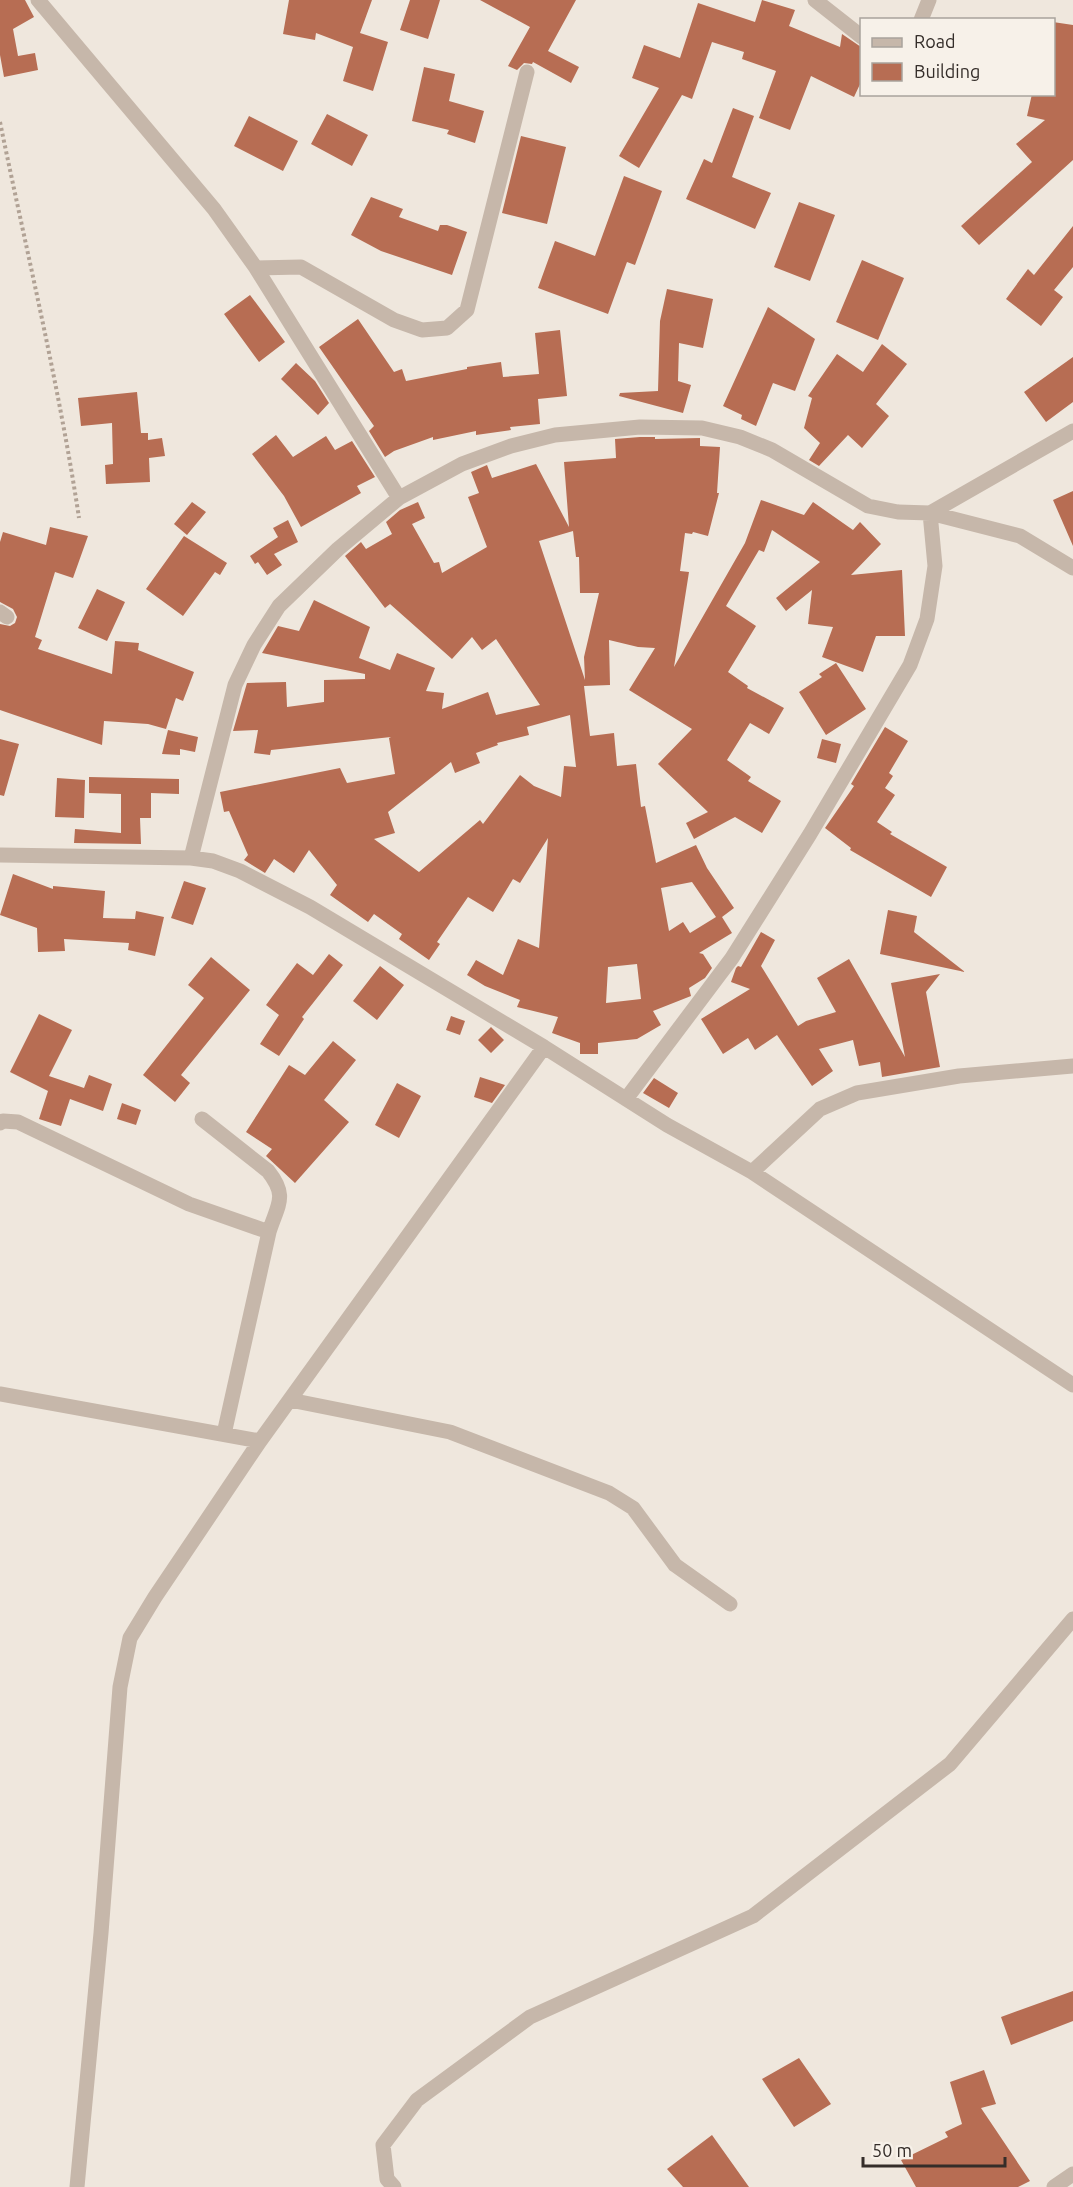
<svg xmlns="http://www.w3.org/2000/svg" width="1073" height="2187" font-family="Ubuntu,sans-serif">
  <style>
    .building { fill: #b76d53; fill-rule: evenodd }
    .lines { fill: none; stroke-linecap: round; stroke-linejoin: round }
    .path { stroke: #b1a295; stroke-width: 4; stroke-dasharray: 3 3; stroke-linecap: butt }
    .street { stroke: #c6b7aa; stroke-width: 15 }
  </style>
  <rect width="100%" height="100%" fill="#efe7dd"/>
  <path class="building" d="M0 0H25L34 17 13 29 18 56 35 53 38 70 4 77 0 55Z
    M289 0H372L360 33 388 42 373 91 343 81 353 47 316 33 315 40 283 34Z
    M410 0H440L428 39 400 30Z
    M480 0H576L548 51 579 67 571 83 533 62 532 64 524 63 517 70 508 66 530 27Z
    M762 0 795 10 789 26 840 47 842 34 861 47V82L854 97 811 76 790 130 759 118 776 71 742 59 744 52 712 42 692 99 682 95 639 168 619 156 659 88 632 78 644 45 680 58 698 3 755 22Z
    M1053 22 1073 25V160L979 245 961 226 1032 162 1016 144 1045 120 1027 116 1032 94H1053Z
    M424 67 455 74 449 101 484 111 475 143 447 134 449 130 412 121Z
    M733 108 754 116 732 177 771 193 755 229 686 199 704 159 712 163Z
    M327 114 368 135 352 166 311 144Z
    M249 116 298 141 283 171 234 146Z
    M521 136 566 147 547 224 502 213Z
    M624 176 662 191 635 265 627 262 608 314 538 288 555 241 595 256Z
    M371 197 403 209 399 217 438 231 440 225H447L467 232 452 275 381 251 351 235Z
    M799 202 835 215 810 281 774 267Z
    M1073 226V267L1054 290 1063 297 1041 326 1006 299 1028 269 1034 275Z
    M862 260 904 278 878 340 836 322Z
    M667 289 713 299 703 348 679 343 678 381 691 385 683 413 619 396 620 393 658 391 660 321Z
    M250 295 285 342 259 362 224 314Z
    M768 307 815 339 795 391 773 383 756 426 741 419 742 415 723 406Z
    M358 319 394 372 402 369 406 381 467 369V367L501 362 503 377 539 374 535 333 560 330 567 396 538 399 540 424 510 427 511 430 476 435V431L433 440V437L394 451 385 457 369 431 374 426 319 347Z
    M882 344 907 364 876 404 889 416 862 448 848 435 819 466 809 460 820 443 804 428 812 398 808 396 837 354 863 372Z
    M1073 357V402L1046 422 1024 392Z
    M296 363 315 381 329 403 318 415 281 379Z
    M137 392 141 433H148V440L162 438 165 456 149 458 150 482 106 484 105 465 113 464 112 423 81 426 78 398Z
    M276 435 293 457 326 436 335 450 352 441 375 477 357 486 361 493 301 527 284 496 252 454Z
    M640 437H655V439L700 438V446L720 447 717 493H719L708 536 693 532 692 534 685 533 680 571 689 572 674 667 745 543 761 500 804 515 813 502 853 530 860 522 881 544 851 575 902 570 905 636H876L863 672 822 657 833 627 808 624 812 590 786 611 776 598 820 562 772 530 764 552 759 550 726 606 756 626 728 672 748 686 747 688 784 708 769 734 750 723 727 760 751 777 748 781 781 801 762 833 735 817 694 839 686 823 708 812 658 764 692 729 629 690 655 648 638 647 609 640 610 685 584 686 590 736 614 733 617 766 636 764 641 807 645 806 656 863 696 845 707 868 734 908 722 917 732 933 699 953 703 954 712 968 705 978 689 988 691 996 653 1011 661 1025 637 1039 598 1043V1054H580V1043L552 1033 558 1017 517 1007 520 1000 485 986 467 975 476 960 503 975 518 939 539 948 548 838 520 883 513 879 493 912 468 897 437 942 440 944 429 960 399 939 402 934 374 914 368 922 330 895 337 885 309 850 294 873 274 859 265 873 244 860 248 855 229 811 224 812 220 792 340 768 347 783 395 774 389 738 391 737 271 750 270 755 254 753 258 730 233 731 247 683 286 682 287 707 324 702V680L365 679V674L262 653 278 626 299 631 314 600 370 627 359 658 390 670 397 653 435 668 426 691 444 693 442 709 488 692 496 715 540 705 496 639 482 650 472 637 452 659 390 604 385 608 345 556 361 542 366 549 392 534 386 522 400 510 418 502 425 518 412 524 434 563 439 562 442 573 487 547 468 497 479 493 471 472 487 465 492 478 536 464 569 527 564 462 616 458 615 439ZM573 531 576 557H579L580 593H599L584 657 585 680 539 541ZM570 715 576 767 564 766 561 797 534 786 520 775 483 824 480 820 419 872 374 839 395 833 388 812 451 762 455 773 480 763 476 753 498 745 497 743 529 735 527 727ZM692 882 716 917 690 933 683 922 669 931 661 888ZM637 964 641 999 606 1003 608 967Z
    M1073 491V546L1053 500Z
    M192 502 206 512 187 535 174 524Z
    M288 520 298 542 274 554 282 565 267 575 258 562 255 564 250 556 278 537 273 528Z
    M50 527 88 536 73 578 55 572 35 637 42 640 38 649 112 674 115 641 139 643 138 650 194 672 183 701 176 698 166 729 148 724 104 721 102 745 0 710V624L10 626 15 623 17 617 13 609 0 602V542L3 532 46 545Z
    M184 536 227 563 220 575 215 572 183 616 146 589Z
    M97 589 125 602 107 641 78 628Z
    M836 663 866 709 826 735 799 692 822 677 819 674Z
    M885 727 908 741 889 773 893 776 885 788 895 795 877 822 892 832 890 834 947 867 931 897 850 850 851 848 825 828 854 786 851 784Z
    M168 730 198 737 195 752 180 749V755L162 754Z
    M0 739 19 744 4 796 0 795Z
    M822 739 841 744 836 763 817 758Z
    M89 777 179 779V794L151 793V818H140L141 844 74 843 75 829 121 833V794L89 793Z
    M57 778 85 780 84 818 55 817Z
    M13 874 53 889V886L105 891 103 918 135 919 136 911 164 917 155 956 128 950 129 943 64 939 65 951 38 952 37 928 0 915Z
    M184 881 206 888 193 925 171 918Z
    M888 910 917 916 914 932 965 972 880 954Z
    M761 932 775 940 761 966 798 1026 806 1021 836 1012 817 978 849 959 905 1057 891 983 940 974 926 992 940 1067 882 1077 880 1062 859 1066 853 1040 819 1049 833 1071 812 1086 777 1035 755 1050 748 1038 723 1054 701 1019 750 989 731 982 736 968 738 966 741 967Z
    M329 954 343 965 302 1017 304 1019 279 1056 260 1044 279 1015 266 1005 297 963 313 975Z
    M211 957 250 990 181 1075 190 1083 175 1102 143 1075 204 998 188 985Z
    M380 966 404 985 377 1020 353 1001Z
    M39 1014 72 1030 49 1076 84 1088 89 1075 112 1084 103 1111 70 1099 61 1126 39 1119 48 1091 10 1072Z
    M451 1016 465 1021 460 1035 446 1030Z
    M491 1027 504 1040 491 1053 478 1040Z
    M333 1041 356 1060 324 1100 349 1122 295 1183 266 1156 272 1149 246 1132 289 1065 305 1075Z
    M480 1077 505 1085 492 1103 474 1097Z
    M654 1078 678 1093 669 1108 643 1093Z
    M397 1083 421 1096 399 1138 375 1125Z
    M122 1103 141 1110 136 1125 117 1119Z
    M1073 1991V2021L1011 2045 1001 2017Z
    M799 2058 831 2104 794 2127 762 2079Z
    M984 2070 996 2104 981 2108 1030 2181 1018 2187H916L901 2160 948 2137 945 2132 962 2124 950 2082Z
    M712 2135 749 2187H683L667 2169Z"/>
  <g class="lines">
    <path class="path" d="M0 122C27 254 59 385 79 518"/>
    <path class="street" d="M38 0 214 209 256 268 399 498
      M815 0 862 37
      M921 20 929 0
      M256 268 301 267 394 320 422 330 447 328 467 310 527 72
      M0 612 7 617
      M0 855 191 858 213 861 240 871 310 907 544 1047 667 1125 752 1172 1073 1385
      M191 858 235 685 254 645 279 606 338 549 399 498 462 464 511 446 555 435 640 427 702 428 740 437 772 450 868 506 898 512 930 513 1073 431
      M626 1099 732 958 810 834 910 665 927 619 935 566 930 513 1020 536 1073 568
      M202 1119 268 1171C288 1196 278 1204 269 1232
      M0 1123 3 1121 18 1122 189 1204 269 1232 224 1434
      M752 1172 820 1109 857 1093 959 1076 1073 1066
      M0 1394 260 1441
      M290 1400 450 1432 609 1493 633 1508 675 1565 730 1604
      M77 2187 101 1933 120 1687 130 1638 155 1597 260 1441 544 1047
      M394 2187 387 2179 383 2145 417 2100 530 2017 753 1916 950 1764 1073 1619
      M1054 2187 1073 2174"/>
  </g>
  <rect x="860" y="18" width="195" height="78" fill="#f7f1e9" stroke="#a9a39c" stroke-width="1.5"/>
  <rect x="872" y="38" width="30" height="9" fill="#c6b7aa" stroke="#a9a39c" stroke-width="1.5"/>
  <text x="914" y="48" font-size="18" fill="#342d29">Road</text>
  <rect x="872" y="63" width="30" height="18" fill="#b76d53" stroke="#a9a39c" stroke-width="1.5"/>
  <text x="914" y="78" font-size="18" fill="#342d29">Building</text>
  <path d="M863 2157v9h142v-9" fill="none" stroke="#342d29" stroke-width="3"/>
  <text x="872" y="2157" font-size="18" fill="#342d29" stroke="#f7f1e9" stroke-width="4.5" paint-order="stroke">50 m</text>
</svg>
